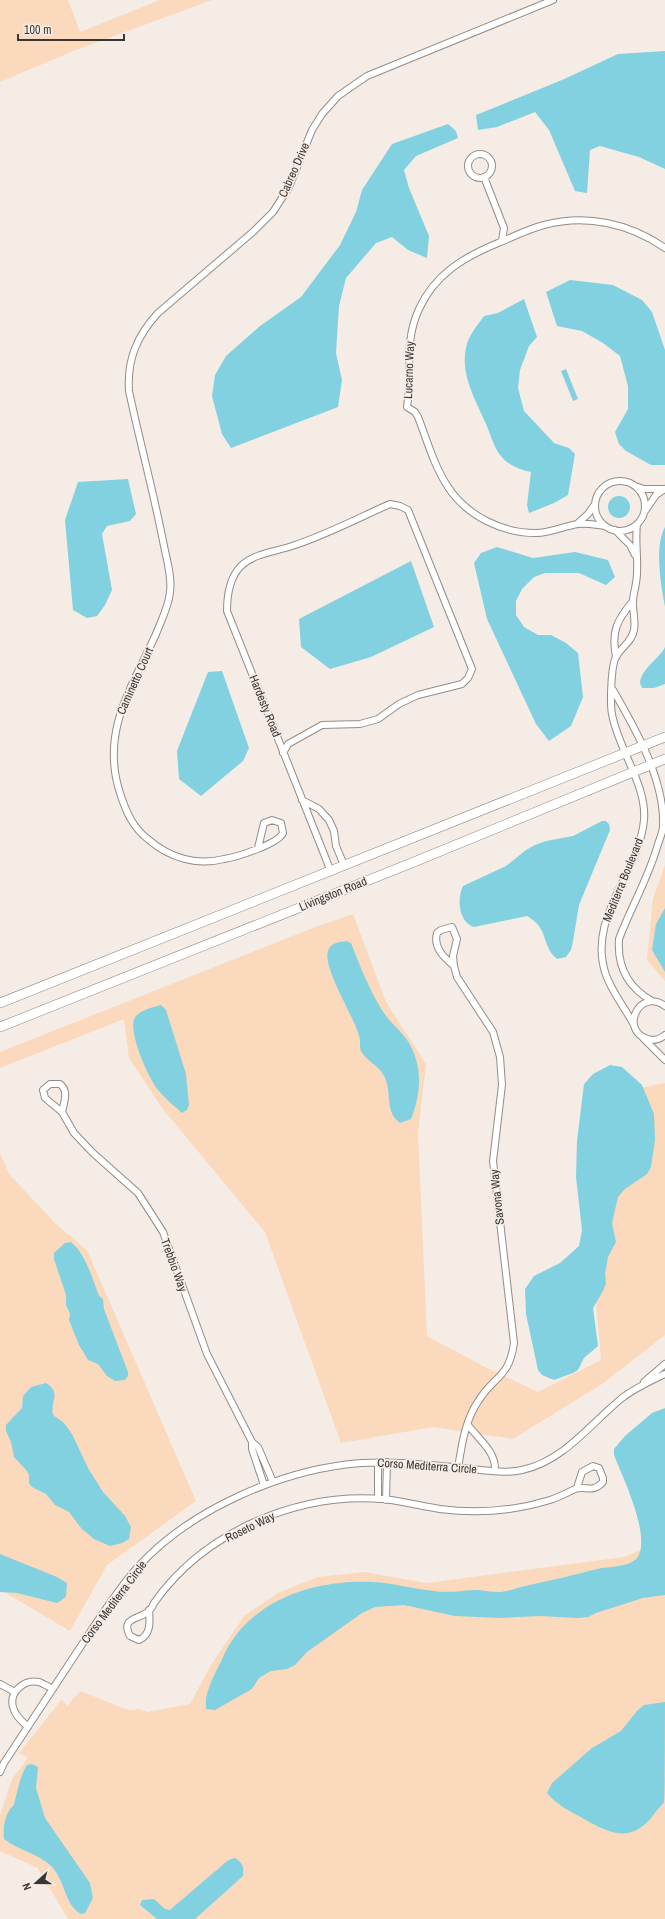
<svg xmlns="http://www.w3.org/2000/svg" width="665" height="1919" font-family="'Archivo Narrow',sans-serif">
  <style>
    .green { fill: #fbd9bd }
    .water { fill: #82d1e0 }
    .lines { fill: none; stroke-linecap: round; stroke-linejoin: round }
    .street-casing { stroke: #948c85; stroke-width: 8 }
    .primary-casing { stroke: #948c85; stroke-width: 10 }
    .street { stroke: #fff; stroke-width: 6 }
    .primary { stroke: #fff; stroke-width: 9 }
    .labels { text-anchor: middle; stroke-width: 3.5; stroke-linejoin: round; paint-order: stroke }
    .street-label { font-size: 12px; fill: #3a3633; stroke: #f5ece5 }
  </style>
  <rect width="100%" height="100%" fill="#f5ece5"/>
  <path class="green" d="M0 0H68L80 32 160 0H212L76 50 0 82Z
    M665 865V981L647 960 653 899Z
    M353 914 386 1002 426 1064 418 1132 427 1336 483 1366 538 1392 601 1360 596 1301 625 1091 665 1083V1335L602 1384 513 1439 433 1427 341 1443 265 1232 162 1108 129 1058 124 1019 0 1068V1052L318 926Z
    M0 1153 9 1174 56 1224 87 1250 196 1501 107 1565 70 1631 4 1592H0Z
    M665 1540V1919H68L38 1868 0 1851V1815L12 1779 28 1758 19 1753 62 1699 67 1706 80 1691 128 1710 140 1709 147 1712 190 1704 211 1665 244 1616 278 1593 318 1577 364 1572 427 1583 624 1557Z"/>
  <path class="water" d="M665 51V169L639 157 600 146 590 150 587 193 575 191 549 130 535 112 497 127 478 130 476 115 562 80 618 54Z
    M448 124 456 131 458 138 416 156 404 170 409 188 429 236 427 258 408 250 392 237 376 243 346 278 339 306 336 353 342 380 338 407 231 448 222 434 212 396 215 375 226 356 260 326 301 297 340 245 356 212 362 190 392 144Z
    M570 280 613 285 642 300 652 312 665 350V465H651L626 451 619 444 615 432 628 409V386L620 356 603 343 582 331 557 326 546 292Z
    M524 299 537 337 529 346 520 370 518 388 524 411 554 443 569 448 575 454 568 495 554 503 529 513 527 505 531 472C519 470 505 464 498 452 493 444 490 433 486 424 476 401 460 374 466 348 468 336 477 326 484 316L498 313Z
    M566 369 578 399 573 401 561 371Z
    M128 479 136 514 130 521 107 526 102 534 112 590 105 605 97 616 87 618 73 610 65 520 78 482Z
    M608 507a11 11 0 1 1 22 0a11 11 0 1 1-22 0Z
    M665 527V607C661 585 654 547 665 527Z
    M497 547 533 558 575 552 608 560 615 577 606 585 579 573H545L534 577 522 589 516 601V615L524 627 538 635H551L566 643 578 653 583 697 571 726 549 741 536 724 487 619 474 563 481 553Z
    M411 561 434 627 371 657 330 669 301 647 299 619Z
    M665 647V684L654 688H642L640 683C641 669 659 659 665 647Z
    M222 671 249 748 243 761 201 796 179 779 177 751 208 672Z
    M602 821H606L609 824 610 830 579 905 573 941 571 950 566 957 557 959C540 944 550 929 527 916L474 927C458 922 457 898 463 886L506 866 526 850 535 845 546 841 573 836Z
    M665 908V972L652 950 656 924Z
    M346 941 351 943C360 966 369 989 382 1010 389 1022 402 1031 409 1043 423 1067 421 1094 411 1119L400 1123C382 1109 395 1090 381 1071 375 1064 365 1059 361 1051 359 1047 361 1041 359 1036 355 1018 322 967 328 951 330 943 339 942 346 941Z
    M161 1005 166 1010 186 1074 189 1105 187 1110 182 1113C174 1106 165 1098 158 1090 149 1079 125 1027 136 1016 141 1010 153 1007 161 1005Z
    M610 1065 622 1067 642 1085 654 1114 655 1140 651 1167 647 1174 625 1189 618 1197 612 1223 616 1242 608 1257 605 1274 606 1283 603 1291 593 1308 598 1346 584 1358 578 1370 573 1373 554 1380 542 1375 538 1370 526 1314 525 1289 534 1276 560 1263 579 1246 582 1230 576 1177 577 1141 584 1084 593 1074Z
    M71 1242C86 1255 92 1277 99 1296L103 1299 104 1309 128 1372V1376L125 1380 115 1381 107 1376 98 1364 88 1360 79 1345 69 1320 70 1314 66 1305V1295L54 1259V1253L65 1243Z
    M46 1383C62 1393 50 1401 53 1415L64 1423 72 1434 88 1468 103 1492 125 1516 131 1527 129 1539 122 1543 110 1546 94 1539 81 1528 69 1512 55 1505 46 1494 32 1487 29 1483V1475L26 1470 14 1457 11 1442 6 1431V1425L22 1408 23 1396 31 1387Z
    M665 1408V1595L643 1598 596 1613 588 1617 577 1618 540 1616 500 1618 455 1616 404 1605 375 1607 362 1613 307 1652 295 1665 287 1669 271 1671 259 1678 252 1689 215 1710 206 1709C204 1690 216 1673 223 1657 249 1600 314 1579 373 1582 394 1583 413 1589 434 1591 447 1593 460 1591 474 1590 482 1590 490 1592 498 1592 507 1592 517 1588 525 1586 549 1581 573 1575 597 1569 609 1566 633 1568 639 1555 649 1531 623 1478 614 1455V1449L625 1436 652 1413Z
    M0 1554 57 1577 67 1583 66 1597 57 1603 17 1593 0 1592Z
    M665 1702C665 1715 665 1796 664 1802 662 1806 657 1809 655 1813 631 1846 608 1833 579 1816 567 1810 555 1803 547 1793L552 1783 592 1748 621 1731 637 1711 644 1705Z
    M32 1764 38 1767 36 1788 45 1818 90 1883 93 1898 85 1913 81 1914C64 1905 65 1878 50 1865 37 1853 18 1850 4 1839 3 1830 4 1819 9 1811 10 1808 13 1807 14 1804 18 1790 19 1778 27 1765Z
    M235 1858C243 1863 244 1867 243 1876L195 1919H157L140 1905 142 1900 154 1899 165 1909 170 1910 213 1873C221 1868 226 1859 235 1858Z"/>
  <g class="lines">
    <defs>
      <path id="street" d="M468 166a12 12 0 1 1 24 0a12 12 0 1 1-24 0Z
        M484 177 504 228 502 241
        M595 506a25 25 0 1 1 50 0a25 25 0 1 1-50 0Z
        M635 486 644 489H663
        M645 511 656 495 665 489
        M577 524 588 514 595 504
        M605 526C596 525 587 523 578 524 564 526 551 533 536 533 502 533 467 516 448 487 434 466 427 440 418 417L415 412 407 407C413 372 403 344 419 309 435 274 464 257 498 243 513 237 528 229 544 225 586 214 629 223 665 248
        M615 530 630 545 635 555
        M616 657C611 631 617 620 633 601
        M613 690C635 728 665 780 663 826 663 832 660 838 658 844 649 877 631 907 619 939 617 967 629 988 652 1001
        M283 753 288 744 322 725 360 724 378 719 399 704 418 695 462 684 468 678 472 669 408 510 400 506 390 504C358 518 326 535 292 546 274 552 255 553 241 566 229 578 227 595 227 611L326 859 330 870
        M302 800 319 809 329 820 334 831 336 846 344 865
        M258 848 264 823 272 820 281 823 283 833C278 844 237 857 224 859 197 866 170 858 149 840 133 828 126 812 120 793 100 732 132 687 156 634 161 621 169 606 170 592 172 577 167 561 164 546 154 494 140 443 129 391 127 359 137 336 158 313L254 231 273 212 289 187 312 130 322 114 338 96 367 76 553 0
        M454 966C444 957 433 948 437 933L441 930 452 927 457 939 453 956 454 966 457 977 493 1032 500 1057 502 1085 493 1161 514 1343C509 1378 495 1375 479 1400 465 1420 462 1444 458 1468
        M665 1006C639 987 619 1031 648 1039 654 1041 660 1039 665 1035
        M634 1025C625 1008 612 992 606 975 586 918 639 874 644 820 647 785 618 749 612 714 610 704 611 665 616 657 621 647 632 642 634 630 636 619 632 610 633 600 634 591 637 582 637 573 638 557 635 541 637 524
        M642 1037 665 1060
        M62 1112C64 1102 69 1091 60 1084H50L43 1090 45 1098 62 1112 74 1133 93 1153 138 1193 163 1232 207 1354 252 1442V1449L264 1485
        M644 1382 665 1364
        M468 1425C479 1440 496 1451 495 1471
        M252 1442 258 1447 273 1482
        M378 1499V1462
        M386 1500 387 1462
        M149 1610C150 1622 151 1635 139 1640L130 1636C120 1617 139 1620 149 1611 151 1609 153 1606 154 1603 204 1532 297 1492 383 1499 402 1501 421 1506 440 1509 477 1514 514 1511 550 1500 559 1497 567 1493 575 1489 586 1485 592 1494 603 1482V1478L599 1468 593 1466 582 1472 577 1488
        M0 1684 15 1692
        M28 1727C22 1721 15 1716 13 1707 9 1692 24 1679 39 1682 44 1684 49 1687 53 1689
        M0 1772 4 1763C29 1725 54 1687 79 1649 97 1622 115 1593 137 1568 190 1509 283 1469 361 1463 395 1461 430 1465 464 1468 483 1470 504 1474 522 1470 564 1461 590 1424 622 1398 635 1388 650 1381 665 1374"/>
      <path id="primary" d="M0 1003 665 737
        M0 1027 414 862 665 759"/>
    </defs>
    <use href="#street" class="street-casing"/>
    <use href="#primary" class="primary-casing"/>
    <use href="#street" class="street"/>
    <use href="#primary" class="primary"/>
  </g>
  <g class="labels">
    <g class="street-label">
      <text transform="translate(294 170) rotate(-66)" y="4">Cabreo Drive</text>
      <text transform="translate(409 370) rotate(-88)" y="4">Lucarno Way</text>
      <text transform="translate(135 681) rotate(-66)" y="4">Caminetto Court</text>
      <text transform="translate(265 706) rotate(68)" y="4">Hardesty Road</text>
      <text transform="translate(623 880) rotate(-68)" y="4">Mediterra Boulevard</text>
      <text transform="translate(333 894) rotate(-22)" y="4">Livingston Road</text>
      <text transform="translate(497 1197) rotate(-96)" y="4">Savona Way</text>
      <text transform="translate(174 1265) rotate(70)" y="4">Trebbio Way</text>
      <text transform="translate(427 1466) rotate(4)" y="4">Corso Mediterra Circle</text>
      <text transform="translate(250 1527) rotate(-26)" y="4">Roseto Way</text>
      <text transform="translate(114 1602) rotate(-53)" y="4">Corso Mediterra Circle</text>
    </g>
  </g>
  <g transform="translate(36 1883) rotate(249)" stroke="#f5ece5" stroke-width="3" paint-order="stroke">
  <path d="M0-3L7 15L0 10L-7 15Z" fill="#3a3633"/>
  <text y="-6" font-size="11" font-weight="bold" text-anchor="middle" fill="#3a3633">N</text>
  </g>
  <path d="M18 34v6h106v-6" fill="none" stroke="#3a3633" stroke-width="2"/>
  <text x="24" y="34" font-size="12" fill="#3a3633" stroke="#f5ece5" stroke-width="3" paint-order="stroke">100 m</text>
</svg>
